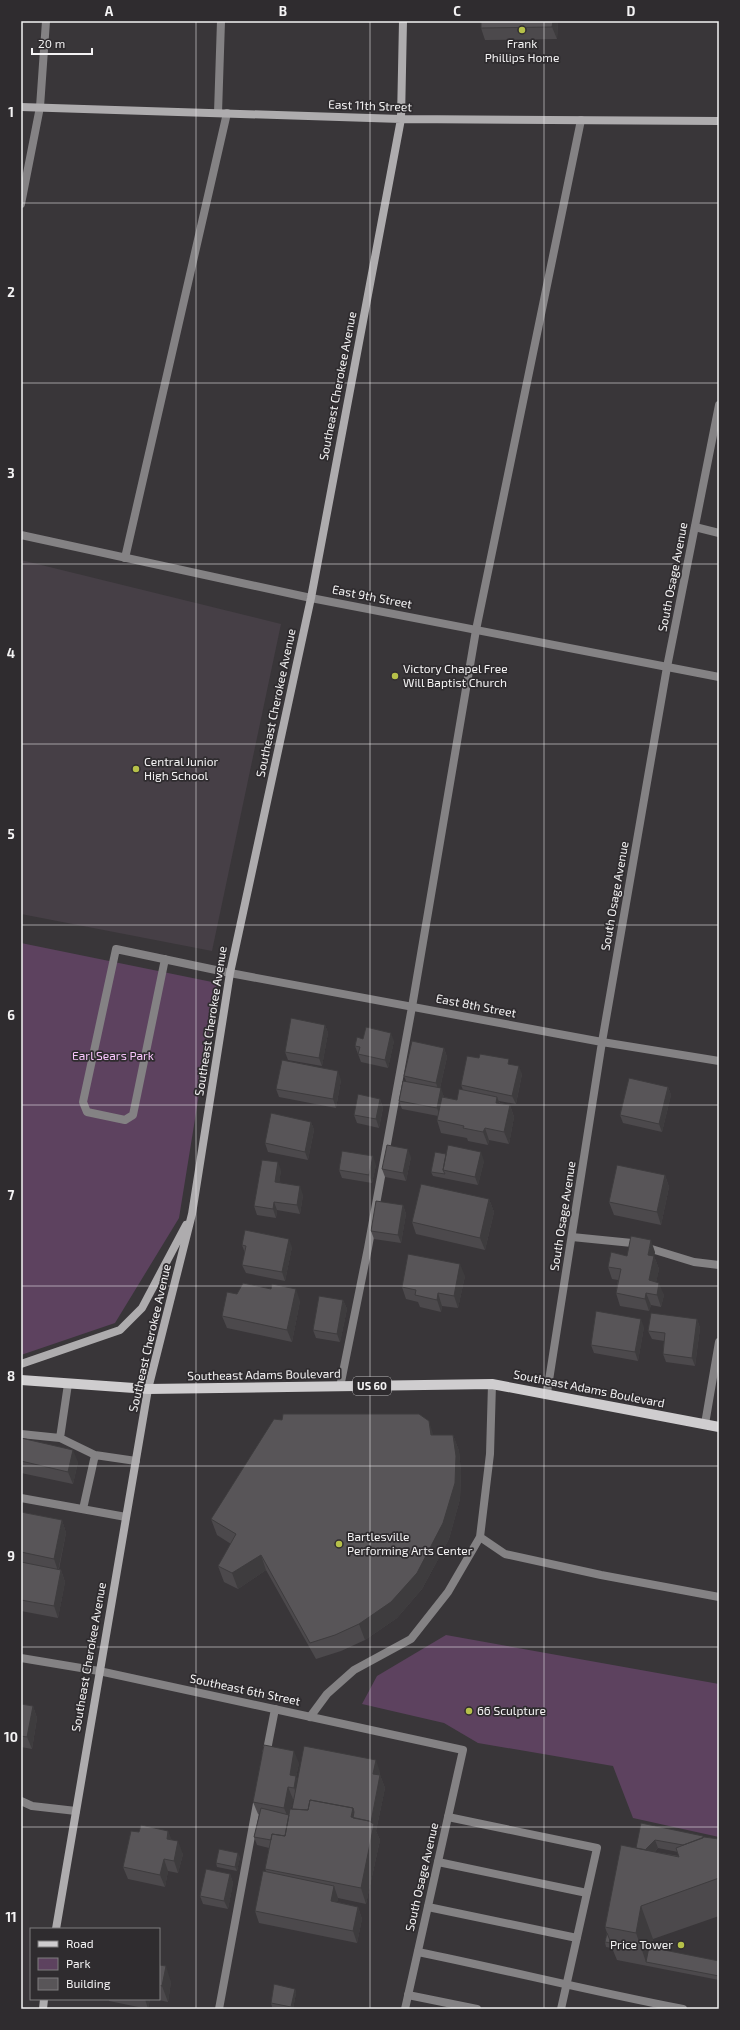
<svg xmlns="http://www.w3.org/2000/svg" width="740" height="2030" font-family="'Exo 2',sans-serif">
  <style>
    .built { fill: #463f46 }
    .green { fill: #5d425f }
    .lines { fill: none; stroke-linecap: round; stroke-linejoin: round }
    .lane { stroke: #848284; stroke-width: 8 }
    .street { stroke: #848284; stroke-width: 8 }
    .secondary { stroke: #aeacae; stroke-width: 8 }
    .primary { stroke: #cfcdcf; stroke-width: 10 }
    .wall { fill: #4c494c; fill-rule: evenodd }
    .shaded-wall { fill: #3e3c3e }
    .building { fill: #585558; stroke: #3e3c3e }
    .grid { fill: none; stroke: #f4f3f4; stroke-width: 1; stroke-opacity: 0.55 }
    .poi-dot { fill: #b6c149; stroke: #2f2c2f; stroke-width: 1.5 }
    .labels { text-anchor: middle; stroke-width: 3.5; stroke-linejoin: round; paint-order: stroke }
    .shield { fill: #2f2c2f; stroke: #b9b7b9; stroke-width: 1 }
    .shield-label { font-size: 11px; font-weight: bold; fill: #f4f3f4 }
    .poi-label { font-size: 12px; fill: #f4f3f4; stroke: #2f2c2f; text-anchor: start }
    .street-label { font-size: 12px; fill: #f4f3f4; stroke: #2f2c2f }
    .park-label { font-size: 12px; fill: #f8c5fc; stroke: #2f2c2f }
    .neatline { fill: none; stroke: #f4f3f4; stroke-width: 1.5 }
    .grid-label { font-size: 13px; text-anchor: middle; font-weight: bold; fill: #f4f3f4 }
  </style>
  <rect width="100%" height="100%" fill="#393639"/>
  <path class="built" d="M21 560 281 624 212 951 21 914Z"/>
  <path class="green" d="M21 943 217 983 179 1218 115 1323 21 1355Z
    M446 1635 719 1684V1837L633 1818 613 1766 478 1743 444 1723 362 1704 377 1676Z"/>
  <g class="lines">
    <path class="lane" d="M218 113 221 21
      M695 527 719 533
      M125 558 227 113
      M165 959 133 1115 125 1120 87 1112 83 1102 116 949 230 973
      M572 1237 632 1243 694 1262 719 1265
      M340 1387 368 1248 412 1007 476 630 581 120
      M705 1424 719 1342
      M21 1434 60 1438 95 1455
      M60 1438 68 1384
      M21 1498 126 1517
      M83 1509 95 1455 136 1461
      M480 1537 505 1554 601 1575 719 1597
      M310 1717 327 1694 354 1670 411 1639 448 1592 480 1537 490 1454 492 1384
      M266 1755 275 1709
      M21 1801 32 1806 76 1811
      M448 1817 597 1848 561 2009
      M438 1862 587 1893
      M428 1907 577 1938
      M418 1952C506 1970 594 1992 683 2009
      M408 1995 477 2009
      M219 2009 258 1798"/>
    <path class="street" d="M21 204 40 107 46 21
      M21 535 311 598 719 677
      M230 973 602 1042 719 1061
      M547 1393 602 1042 667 667 719 405
      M21 1658 99 1671 463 1750 405 2009"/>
    <path class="secondary" d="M21 107 401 119 719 121
      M21 1364 120 1330 142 1308 186 1225
      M56 1929 148 1389 192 1214 230 973 311 598 401 119 403 21
      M43 2009 44 1999"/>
    <path class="primary" d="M21 1380 148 1389 492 1384 719 1427"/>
  </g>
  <path class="wall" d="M558 21 557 39 485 40 481 28Z
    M325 1025 328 1033 322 1066 288 1060 285 1052Z
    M363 1039 394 1041 388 1068 361 1062 355 1046Z
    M444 1048 447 1057 440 1088 444 1097 457 1100 463 1090 461 1085 511 1065 522 1074 516 1104 499 1101 500 1103 510 1105 514 1117 509 1144 489 1140 488 1145 468 1141 467 1138 441 1133 437 1120 438 1116 402 1109 399 1101 406 1081 404 1076Z
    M341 1080 336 1108 279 1097 276 1089Z
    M668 1087 671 1095 662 1132 623 1123 620 1115Z
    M380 1099 383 1108 379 1128 357 1123 354 1115Z
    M311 1122 314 1130 308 1160 268 1152 265 1143Z
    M411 1157 406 1181 385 1177 382 1169Z
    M484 1161 478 1185 433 1176 431 1172Z
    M376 1165 372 1183 342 1178 339 1170Z
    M281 1170 279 1183 303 1195 300 1214 277 1210 276 1218 257 1215 254 1206Z
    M665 1175 669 1187 661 1225 614 1215 609 1202Z
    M489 1199 494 1212 485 1250 416 1234 412 1222Z
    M403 1205 406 1214 401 1243 374 1239 371 1231Z
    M242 1245 292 1247 285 1281 246 1273 242 1265 245 1253Z
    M655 1252 654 1256 659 1269 656 1282 664 1295 661 1307 651 1305 649 1311 620 1306 616 1293 618 1280 612 1279 608 1267 627 1256Z
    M465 1276 458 1308 442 1306 441 1312 420 1307 418 1302 406 1299 402 1287Z
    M237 1294 300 1301 292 1342 227 1328 222 1316Z
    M343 1300 347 1309 340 1342 316 1338 313 1330Z
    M697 1319 700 1328 695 1366 666 1362 663 1354 664 1341 652 1339 648 1331Z
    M644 1327 638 1361 594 1353 591 1345Z
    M282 1420 434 1435H453L459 1451 461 1472 460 1499 449 1539 422 1589 397 1618 365 1640 341 1651 316 1659 266 1570 238 1589 224 1582 218 1566 231 1544 217 1535 211 1519Z
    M21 1438 78 1462 73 1484 21 1473Z
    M21 1512 62 1520 66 1533 59 1569 61 1570 65 1582 58 1618 21 1611Z
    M21 1704 33 1706 37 1718 32 1749 21 1747Z
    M299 1763 296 1777 297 1780 380 1772V1775L385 1788 376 1831 380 1840 366 1904 338 1898 337 1902 358 1907 362 1919 357 1943 259 1923 255 1911 266 1871 265 1869 269 1848 257 1845 254 1837 259 1815 258 1814 253 1802ZM293 1799H294L292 1809H291Z
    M641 1823 704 1837 719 1839V1916L653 1939 651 1948 719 1961V1980L617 1960 612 1948 606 1947 605 1942 607 1933 605 1927 637 1848ZM658 1848 678 1852 679 1856 655 1852Z
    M168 1831 171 1840 183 1854 178 1873 168 1871 165 1887 128 1879 123 1867 139 1832Z
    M240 1857 237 1871 217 1867 216 1863Z
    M230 1874 233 1883 228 1909 203 1904 200 1896Z
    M159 1961 160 1965 171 1982 168 2002 154 1999H159Z
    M295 1989 296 1993 293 2009H280L272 2007 271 2003Z
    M109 1999H150L148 2009 109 2001Z"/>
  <path class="shaded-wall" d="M553 21H558L557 39 552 27Z
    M325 1025 328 1033 322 1066 319 1058Z
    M391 1033 394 1041 388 1068 385 1060Z
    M444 1048 447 1057 439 1092 436 1083Z
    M519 1066 522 1074 516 1104 512 1096Z
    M338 1071 341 1080 336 1108 333 1099Z
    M668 1087 671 1095 662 1132 659 1124Z
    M441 1088 444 1097 440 1117 437 1108Z
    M497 1097 502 1109 496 1103Z
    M380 1099 383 1108 379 1128 376 1119Z
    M510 1105 514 1117 509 1144 504 1132Z
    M311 1122 314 1130 308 1160 305 1152Z
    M485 1128 489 1140 488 1145 483 1132Z
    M408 1149 411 1157 406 1181 403 1173Z
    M481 1152 484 1161 478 1185 475 1177Z
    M373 1156 376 1165 372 1183 369 1175Z
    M278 1162 281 1170 278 1191 275 1182Z
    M665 1175 669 1187 661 1225 657 1212Z
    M300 1186 303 1195 300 1214 297 1205Z
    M489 1199 494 1212 485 1250 480 1238Z
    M274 1202 277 1210 276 1218 273 1209Z
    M403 1205 406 1214 401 1243 398 1235Z
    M289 1239 292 1247 285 1281 282 1272Z
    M651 1240 655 1252 652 1267 648 1255Z
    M654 1256 659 1269 654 1293 649 1280Z
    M460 1264 465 1276 458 1308 454 1296Z
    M659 1283 664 1295 661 1307 657 1295Z
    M296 1289 300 1301 292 1342 287 1330Z
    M438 1293 442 1306 441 1312 437 1300Z
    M646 1293 651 1305 649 1311 645 1299Z
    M343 1300 347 1309 340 1342 337 1334Z
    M641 1319 644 1327 638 1361 635 1352Z
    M697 1319 700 1328 695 1366 692 1358Z
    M429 1421 434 1437 431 1435Z
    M453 1435 459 1451 461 1472 460 1499 449 1539 422 1589 397 1618 365 1640 359 1624Z
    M73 1450 78 1462 73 1484 68 1472Z
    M62 1520 66 1533 58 1571 54 1559Z
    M261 1555 266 1570 238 1589 232 1573Z
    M61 1570 65 1582 58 1618 54 1606Z
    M33 1706 37 1718 32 1749 27 1737Z
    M294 1751 299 1763 296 1777 300 1788 298 1800 290 1775Z
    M376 1760 380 1772 378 1786 373 1774Z
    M380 1775 385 1788 376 1831 380 1840 366 1904 361 1888 371 1824Z
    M288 1787 293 1799 289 1820 284 1808Z
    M353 1808 358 1822 351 1817Z
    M168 1831 173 1843 167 1839Z
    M655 1840 658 1848 650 1857 646 1849Z
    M178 1841 183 1854 178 1873 174 1861Z
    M238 1853 240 1857 237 1871 235 1867Z
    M164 1859 168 1871 165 1887 160 1875Z
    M230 1874 233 1883 228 1909 224 1901Z
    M334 1886 338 1898 335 1913 331 1901Z
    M641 1906 653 1939 649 1962H646L636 1933Z
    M358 1907 362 1919 357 1943 353 1931Z
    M166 1966 171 1982 168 2002 162 1986Z
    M295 1989 296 1993 293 2009H292L291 2007Z
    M145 1999H150L148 2009Z"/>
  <path class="building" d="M481 21H553L552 27 481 28Z
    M291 1018 325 1025 319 1058 285 1052Z
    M366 1027 391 1033 385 1060 358 1054 360 1047 355 1046 357 1037 363 1039Z
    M412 1041 444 1048 436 1083 404 1076Z
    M480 1054 509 1059 508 1064 519 1066 512 1096 461 1085 467 1056 479 1058Z
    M282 1060 338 1071 333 1099 276 1089Z
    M629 1078 668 1087 659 1124 620 1115Z
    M403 1081 441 1088 437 1108 399 1101Z
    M459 1089 497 1097 496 1103 510 1105 504 1132 485 1128 483 1132 463 1128 464 1126 437 1120 442 1097 457 1100Z
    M358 1094 380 1099 376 1119 354 1115Z
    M271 1113 311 1122 305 1152 265 1143Z
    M387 1145 408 1149 403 1173 382 1169Z
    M448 1145 481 1152 475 1177 443 1170Z
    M342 1151 373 1156 369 1175 339 1170Z
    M435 1152 446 1154 443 1170 445 1174 431 1172Z
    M262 1160 278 1162 275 1182 300 1186 297 1205 274 1202 273 1209 254 1206Z
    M617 1165 665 1175 657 1212 609 1202Z
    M421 1184 489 1199 480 1238 412 1222Z
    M376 1201 403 1205 398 1235 371 1231Z
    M245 1230 289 1239 282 1272 242 1265 246 1246 242 1245Z
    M631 1236 651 1240 648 1255 654 1256 649 1280 659 1283 657 1295 646 1293 645 1299 616 1293 621 1269 608 1267 611 1252 627 1256Z
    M408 1254 460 1264 454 1296 438 1293 437 1300 415 1295 416 1290 402 1287Z
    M243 1283 271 1289 272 1284 296 1289 287 1330 222 1316 227 1292 237 1294Z
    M319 1296 343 1300 337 1334 313 1330Z
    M596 1311 641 1319 635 1352 591 1345Z
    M651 1313 697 1319 692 1358 663 1354 665 1333 648 1331Z
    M283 1414H419L429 1421 431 1435H453L456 1456 455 1483 443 1523 417 1573 391 1602 359 1624 335 1635 310 1643 261 1555 232 1573 218 1566 236 1534 211 1519 274 1419 282 1420Z
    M21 1438 73 1450 68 1472 21 1461Z
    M21 1512 62 1520 54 1559 21 1552Z
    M21 1562 61 1570 54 1606 21 1600Z
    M21 1704 33 1706 27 1737 21 1736Z
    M264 1745 294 1751 290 1775 296 1776 294 1788 288 1787 284 1808 253 1802Z
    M304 1746 376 1760 373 1774 380 1775 371 1822 369 1821 353 1818 354 1812 353 1808 310 1800 308 1810 292 1809Z
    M310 1800 353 1808 351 1817 369 1821 374 1824 361 1888 265 1869 272 1834 285 1836 290 1809 308 1810Z
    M261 1808 289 1815 285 1836 272 1834 271 1840 254 1837Z
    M641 1823 703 1836V1838L683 1845 655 1840 646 1849 647 1850 636 1848Z
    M141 1825 168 1831 167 1839 178 1841 174 1861 164 1859 160 1875 123 1867 131 1831 139 1832Z
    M704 1837 719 1839V1878L641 1906 636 1933 605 1927 621 1845 679 1857 676 1848Z
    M219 1849 238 1853 235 1867 216 1863Z
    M206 1869 230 1874 224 1901 200 1896Z
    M263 1871 334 1886 331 1901 358 1907 353 1931 255 1911Z
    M607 1933 611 1943 605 1942Z
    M649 1947 719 1961V1976L646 1962Z
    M159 1965 166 1966 162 1986 159 1985Z
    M274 1984 295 1989 291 2007 271 2003Z"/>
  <path class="grid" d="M196 21V2009M370 21V2009M544 21V2009M21 203H719M21 383H719M21 564H719M21 744H719M21 925H719M21 1105H719M21 1286H719M21 1466H719M21 1647H719M21 1827H719"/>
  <g class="poi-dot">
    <circle cx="522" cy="30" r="4"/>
    <circle cx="395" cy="676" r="4"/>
    <circle cx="136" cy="769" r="4"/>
    <circle cx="339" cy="1544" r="4"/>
    <circle cx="469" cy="1711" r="4"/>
    <circle cx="681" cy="1945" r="4"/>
  </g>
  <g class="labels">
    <rect class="shield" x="353" y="1377" width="38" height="18" rx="3"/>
    <g class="shield-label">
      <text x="372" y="1390">US 60</text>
    </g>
    <g class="poi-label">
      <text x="522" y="48" text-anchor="middle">Frank<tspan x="522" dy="14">Phillips Home</tspan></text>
      <text x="403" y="673">Victory Chapel Free<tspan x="403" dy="14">Will Baptist Church</tspan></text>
      <text x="144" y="766">Central Junior<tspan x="144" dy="14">High School</tspan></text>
      <text x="347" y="1541">Bartlesville<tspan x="347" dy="14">Performing Arts Center</tspan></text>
      <text x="477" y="1715">66 Sculpture</text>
      <text x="673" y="1949" text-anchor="end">Price Tower</text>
    </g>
    <g class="street-label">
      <text transform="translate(370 106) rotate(2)" y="4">East 11th Street</text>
      <text transform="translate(338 386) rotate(-79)" y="4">Southeast Cherokee Avenue</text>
      <text transform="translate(673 577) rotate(-79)" y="4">South Osage Avenue</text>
      <text transform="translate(372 597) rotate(11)" y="4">East 9th Street</text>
      <text transform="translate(276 703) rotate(-78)" y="4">Southeast Cherokee Avenue</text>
      <text transform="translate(615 896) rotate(-80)" y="4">South Osage Avenue</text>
      <text transform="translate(476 1006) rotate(11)" y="4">East 8th Street</text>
      <text transform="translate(211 1021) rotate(-81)" y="4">Southeast Cherokee Avenue</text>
      <text transform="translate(563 1216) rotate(-81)" y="4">South Osage Avenue</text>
      <text transform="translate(150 1338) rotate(-77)" y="4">Southeast Cherokee Avenue</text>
      <text transform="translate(264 1375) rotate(-1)" y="4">Southeast Adams Boulevard</text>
      <text transform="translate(589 1389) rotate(11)" y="4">Southeast Adams Boulevard</text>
      <text transform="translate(89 1657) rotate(-80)" y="4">Southeast Cherokee Avenue</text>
      <text transform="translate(245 1690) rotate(12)" y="4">Southeast 6th Street</text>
      <text transform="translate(422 1877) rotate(-77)" y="4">South Osage Avenue</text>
    </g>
    <g class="park-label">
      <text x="113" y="1060">Earl Sears Park</text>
    </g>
  </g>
  <rect width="740" height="2030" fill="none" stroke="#2f2c2f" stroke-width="44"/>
  <rect x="30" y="1928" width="130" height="72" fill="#2f2c2f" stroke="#7e7c7e"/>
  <rect x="38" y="1941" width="20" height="6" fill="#cfcdcf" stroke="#7e7c7e"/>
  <text x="66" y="1948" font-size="12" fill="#f4f3f4">Road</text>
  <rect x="38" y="1958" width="20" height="12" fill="#5d425f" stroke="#7e7c7e"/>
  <text x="66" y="1968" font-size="12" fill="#f4f3f4">Park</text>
  <rect x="38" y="1978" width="20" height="12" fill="#585558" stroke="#7e7c7e"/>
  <text x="66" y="1988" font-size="12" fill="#f4f3f4">Building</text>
  <path d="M32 48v6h60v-6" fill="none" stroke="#f4f3f4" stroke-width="2"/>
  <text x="38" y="48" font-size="12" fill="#f4f3f4" stroke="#2f2c2f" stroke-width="3" paint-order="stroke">20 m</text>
  <rect x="22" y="22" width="696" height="1986" class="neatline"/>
  <g class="grid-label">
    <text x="109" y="16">A</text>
    <text x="283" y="16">B</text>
    <text x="457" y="16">C</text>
    <text x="631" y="16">D</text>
    <text x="11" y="117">1</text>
    <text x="11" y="297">2</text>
    <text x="11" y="478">3</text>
    <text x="11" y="658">4</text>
    <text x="11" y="839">5</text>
    <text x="11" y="1020">6</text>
    <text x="11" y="1200">7</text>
    <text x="11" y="1381">8</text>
    <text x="11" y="1561">9</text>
    <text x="11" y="1742">10</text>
    <text x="11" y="1922">11</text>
  </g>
</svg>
